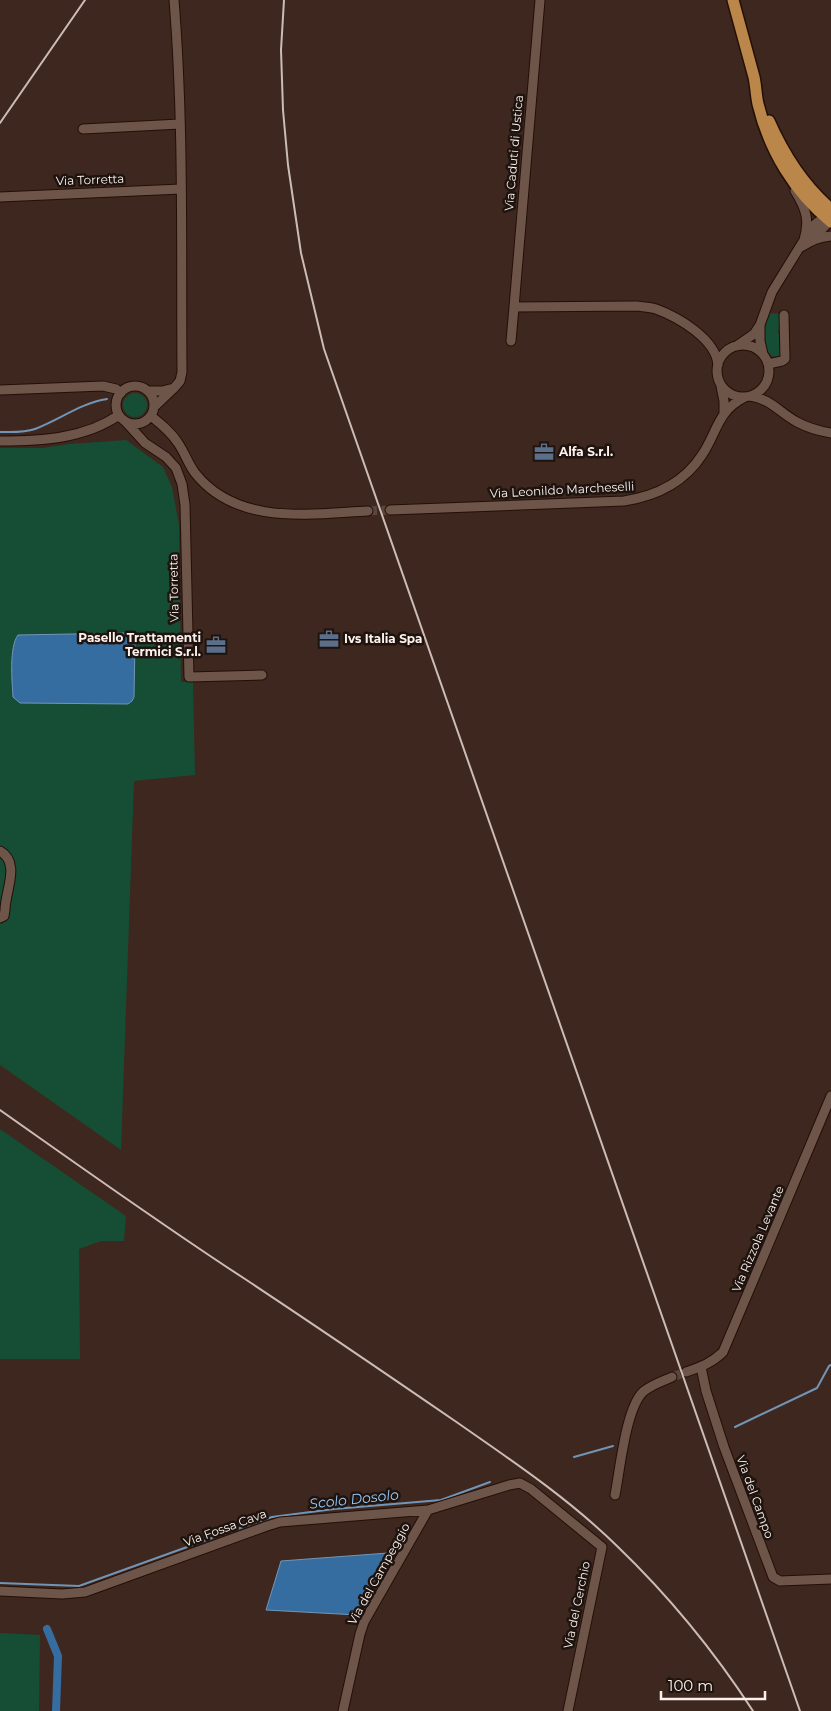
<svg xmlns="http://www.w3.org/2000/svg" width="831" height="1711" font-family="Montserrat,sans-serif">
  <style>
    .green { fill: #154e34 }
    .water { fill: #366da0; stroke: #7295b7 }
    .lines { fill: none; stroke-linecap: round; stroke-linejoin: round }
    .stream { stroke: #7295b7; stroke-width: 2 }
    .canal { stroke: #366da0; stroke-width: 8 }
    .minor-tunnel { stroke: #5b453d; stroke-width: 9; stroke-dasharray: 9 4.5; stroke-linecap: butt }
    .minor-casing { stroke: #240f07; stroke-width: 11 }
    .major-casing { stroke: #240f07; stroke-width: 14 }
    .minor { stroke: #6e554a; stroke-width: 9 }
    .major { stroke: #ba8649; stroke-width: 11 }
    .rail { stroke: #cbbcb6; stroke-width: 2 }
    .labels { text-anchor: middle; stroke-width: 5; stroke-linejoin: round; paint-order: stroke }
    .street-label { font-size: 12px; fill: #fef1ec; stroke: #1d130f }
    .poi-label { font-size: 12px; font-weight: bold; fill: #fef1ec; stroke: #1d130f; text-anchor: start }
    .water-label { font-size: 14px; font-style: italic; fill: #9ac6f2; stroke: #1d130f }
  </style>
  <rect width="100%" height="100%" fill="#3e271e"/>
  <path class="green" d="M769 313 781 314V325L779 326 778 333 782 334 781 354 778 357 771 356C759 340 764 332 769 313Z
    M123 405a12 12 0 1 1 24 0a12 12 0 1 1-24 0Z
    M126 440 163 467 172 487 179 525 181 682H193L195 775 134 781 121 1150 0 1065V448H42L69 444Z
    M0 1129 126 1216 124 1241H101L79 1249 80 1359H0Z
    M0 1633 40 1635 39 1711H0Z"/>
  <path class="water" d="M125 633 132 636 135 642 134 697 132 701 128 704 20 703 13 697C12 681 9 647 18 635Z
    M388 1553 357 1615 266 1610 281 1561Z"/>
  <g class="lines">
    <path class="stream" d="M0 432C11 432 24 433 35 429 59 420 81 403 107 399
      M735 1427 817 1388 829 1366 831 1365
      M574 1457 613 1446
      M220 1535 272 1517 334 1509 441 1500 490 1482
      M0 1583 79 1586 212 1538"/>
    <path class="canal" d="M47 1629 58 1656 56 1711"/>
    <path class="minor-tunnel" d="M368 511 390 510
      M672 1377 686 1372"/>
    <defs>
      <path id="minor" d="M174 0C184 124 181 248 182 372L180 381 174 388
        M540 0 514 307 636 306C643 307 650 307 656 309 678 317 716 339 718 365
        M83 129 180 124
        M0 197 181 189
        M806 237C812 227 816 220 827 219
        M814 238 826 225 827 219 831 215
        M801 247C811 241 818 237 831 236
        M760 325V341L763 354
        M511 341 514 307
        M738 345 754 334 760 325 772 292 804 240C810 220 806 209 795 191
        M717 371a26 26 0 1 1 52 0a26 26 0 1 1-52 0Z
        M768 364 782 361 785 359 784 315
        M116 405a19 19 0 1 1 38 0a19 19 0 1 1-38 0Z
        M721 386 724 401V413
        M0 390 103 386 116 389 121 393
        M148 391H162L174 388 154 407
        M750 396C771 399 780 413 797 422 808 428 819 431 831 433
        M151 416C161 424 171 432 178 443 185 453 188 464 195 473 237 526 309 514 368 511
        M125 421 145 443 166 457 176 468 182 484 185 505 189 677 262 675
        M0 441C41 441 84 439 119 415
        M390 510 624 501C656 496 684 483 702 455 718 431 717 411 745 397
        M0 851C21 863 5 891 5 910L4 916 0 918
        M701 1367 706 1391 724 1447 773 1577 780 1581 831 1579
        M686 1372C700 1367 712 1363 723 1352L831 1096
        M615 1495C620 1470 626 1406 644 1391 653 1384 663 1381 672 1377
        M0 1591 62 1594 85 1592 267 1526 280 1522 428 1510 509 1485 520 1483 531 1489 602 1547 568 1711
        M343 1711 360 1634 364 1622 428 1510"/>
      <path id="major" d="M733 0C740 26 747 52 754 77 756 86 756 95 758 104 769 150 794 192 831 222
        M769 121C784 155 803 185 831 209"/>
    </defs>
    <use href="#minor" class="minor-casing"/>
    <use href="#major" class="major-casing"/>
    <use href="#minor" class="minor"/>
    <use href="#major" class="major"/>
    <path class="rail" d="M284 0 281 50 283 110 288 165 301 253 324 349 800 1711
      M0 123 85 0
      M0 1110C81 1167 162 1225 245 1279 316 1326 385 1373 455 1421 511 1460 568 1498 617 1546 669 1596 714 1651 753 1711"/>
  </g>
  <defs>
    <symbol id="office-bare" viewBox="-9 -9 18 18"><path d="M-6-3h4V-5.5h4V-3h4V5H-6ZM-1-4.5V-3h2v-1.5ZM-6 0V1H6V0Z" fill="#5c6f8a" stroke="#1d130f" stroke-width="2.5" paint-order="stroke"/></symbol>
  </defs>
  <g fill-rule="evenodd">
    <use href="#office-bare" x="530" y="438" width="28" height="28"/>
    <use href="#office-bare" x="315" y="625" width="28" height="28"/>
    <use href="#office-bare" x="202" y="631" width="28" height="28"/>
  </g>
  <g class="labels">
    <g class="street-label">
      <text transform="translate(514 153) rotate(-85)" y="4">Via Caduti di Ustica</text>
      <text transform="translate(90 180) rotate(-2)" y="4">Via Torretta</text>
      <text transform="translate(562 490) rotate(-3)" y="4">Via Leonildo Marcheselli</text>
      <text transform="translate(174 588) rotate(-91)" y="4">Via Torretta</text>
      <text transform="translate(758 1239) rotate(-67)" y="4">Via Rizzola Levante</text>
      <text transform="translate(755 1497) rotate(70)" y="4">Via del Campo</text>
      <text transform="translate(225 1528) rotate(-20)" y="4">Via Fossa Cava</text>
      <text transform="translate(379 1574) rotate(-61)" y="4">Via del Campeggio</text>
      <text transform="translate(577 1605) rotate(-78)" y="4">Via del Cerchio</text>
    </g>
    <g class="poi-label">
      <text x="559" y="456">Alfa S.r.l.</text>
      <text x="201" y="642" text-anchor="end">Pasello Trattamenti<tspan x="201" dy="14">Termici S.r.l.</tspan></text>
      <text x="344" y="643">Ivs Italia Spa</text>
    </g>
    <g class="water-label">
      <text transform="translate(354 1499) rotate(-6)" y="5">Scolo Dosolo</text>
    </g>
  </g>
  <path d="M661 1691v8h104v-8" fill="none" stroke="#fef1ec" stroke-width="2.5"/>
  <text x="668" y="1691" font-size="15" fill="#fef1ec" stroke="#1d130f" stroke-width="4" paint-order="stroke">100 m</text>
</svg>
